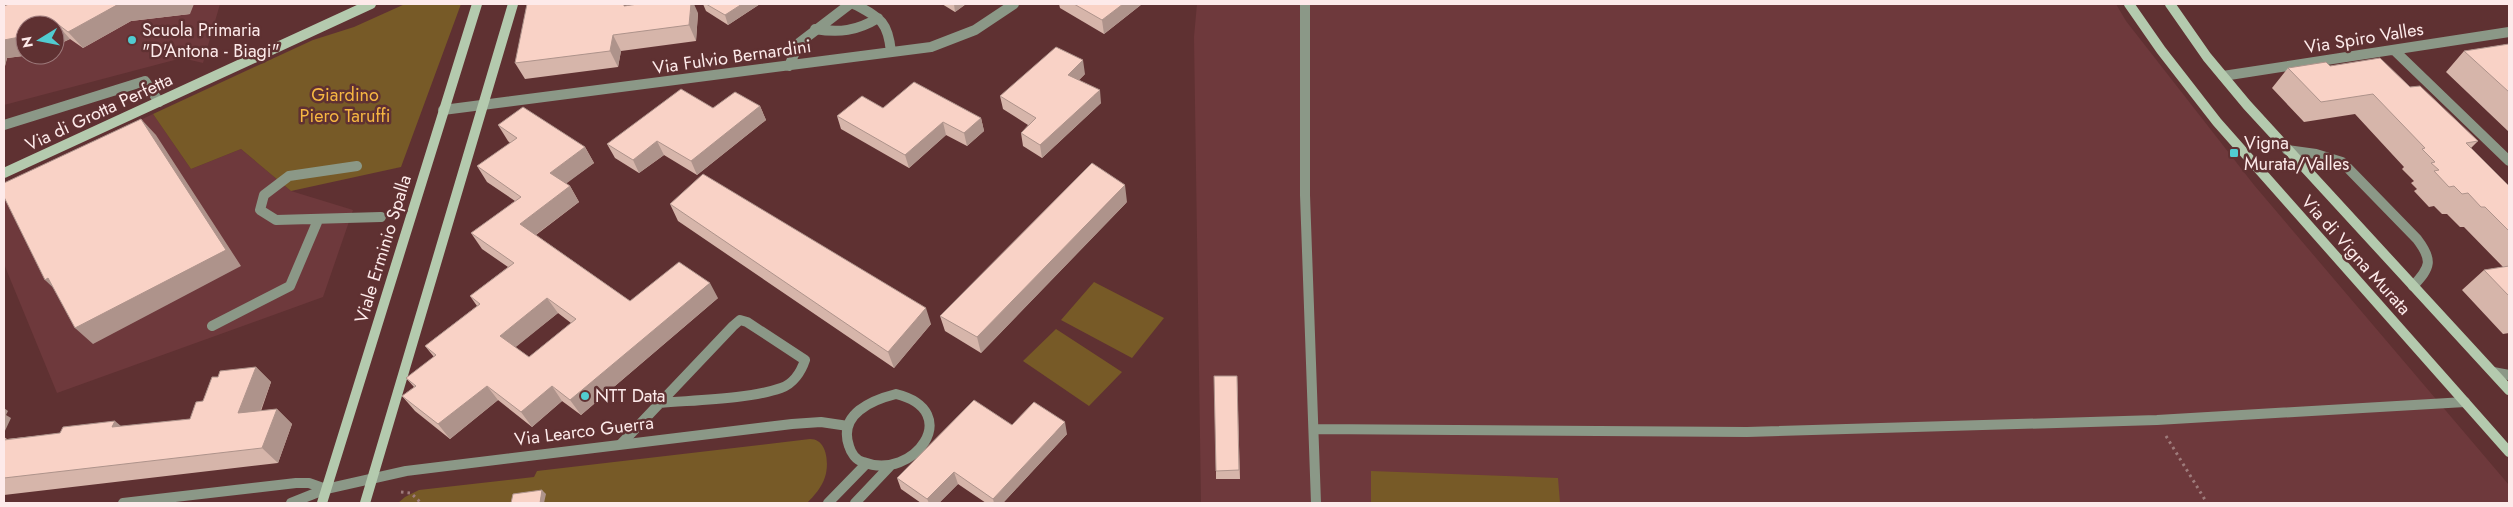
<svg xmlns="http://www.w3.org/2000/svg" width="2513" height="507" font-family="Jost,sans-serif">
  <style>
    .built { fill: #6e393c; fill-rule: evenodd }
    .green { fill: #775a27 }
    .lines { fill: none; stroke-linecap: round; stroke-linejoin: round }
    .path { stroke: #9e7b7b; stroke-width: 3; stroke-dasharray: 2.5 4; stroke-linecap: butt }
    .lane { stroke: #8b9887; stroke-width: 10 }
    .street { stroke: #8b9887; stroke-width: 10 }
    .secondary { stroke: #b4caae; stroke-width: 10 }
    .wall { fill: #d6b5aa; fill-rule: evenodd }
    .shaded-wall { fill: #ae938b }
    .building { fill: #f9d2c6; stroke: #ae938b; fill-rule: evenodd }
    .poi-dot { fill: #51ccd1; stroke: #5f3132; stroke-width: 2 }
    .labels { text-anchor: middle; stroke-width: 5; stroke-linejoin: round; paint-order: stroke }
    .poi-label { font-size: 18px; fill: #fdeaea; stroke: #5f3132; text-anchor: start }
    .street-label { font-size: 18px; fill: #fdeaea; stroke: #5f3132 }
    .park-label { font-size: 18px; fill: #f7b742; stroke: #5f3132 }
  </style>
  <rect width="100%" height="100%" fill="#5f3132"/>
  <path class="built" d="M4 4H220L203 63 182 58 4 105ZM25 25H55V55H25Z
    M1197 4H2116L2126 21 2254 185 2509 485V503H1201L1194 37Z
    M153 114 191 169 241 149 291 191 353 210 323 297 57 393 4 264V184Z"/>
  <path class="green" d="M405 4H461L401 167 291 191 241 149 191 169 153 114 313 40 354 27Z
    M1094 282 1164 318 1132 358 1061 320Z
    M1056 329 1122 372 1089 406 1023 361Z
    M810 439C828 439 829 465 825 477 822 487 814 496 807 503H398L405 497 419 490 534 477 537 471Z
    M1371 471 1558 478 1560 503H1371Z"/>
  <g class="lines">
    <path class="path" d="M2166 436 2207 503
      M401 492 411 493 421 503"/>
    <path class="lane" d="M1305 4V195L1316 503
      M4 125 145 81 159 102
      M2287 150 2316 154 2342 162 2417 239C2433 260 2431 267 2413 286
      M357 166 289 176 264 195 260 210 276 220 381 217
      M212 326 290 286 318 220
      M2493 372 2509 375
      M1314 429 1747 432 2157 420 2465 402
      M621 444 733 326 740 320 747 322 805 360C801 372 793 384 781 388 750 399 694 400 660 403"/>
    <path class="street" d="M854 4C880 18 888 21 891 52
      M815 29C839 33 857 31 878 18
      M2395 51 2509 161
      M789 66 799 43 850 4
      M2223 76 2509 32
      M443 110 931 47 975 30 1014 4
      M896 394C965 411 914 482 863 462 856 460 851 453 849 446 838 414 872 400 896 394Z
      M123 503 296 483H309L326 489
      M291 503 326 489 406 471 792 424 821 422 848 426
      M828 503 866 464
      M855 503 891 465"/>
    <path class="secondary" d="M2129 4 2161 50 2217 122 2509 452
      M2170 4 2207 57 2247 105 2509 390
      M4 173 371 4
      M322 503 477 4
      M365 503 513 4"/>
  </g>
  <path class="wall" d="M635 4 698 13 696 41 621 51 618 67 525 79 515 63Z
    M703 4H760L728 25 706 11Z
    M942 4H966L955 12Z
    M1059 4H1142L1104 34 1060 8Z
    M4 6 190 14 131 21 83 48 70 39 55 46V25L25 55H31L7 58 5 66H4Z
    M2509 44V132L2446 72 2464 51Z
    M2330 66 2410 87 2478 141 2471 148 2509 186V333L2503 334 2462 290 2484 270 2503 267 2464 227H2460L2447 214H2442L2434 206 2429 207 2414 191 2417 189 2411 183 2414 181 2402 169 2404 167 2355 114 2304 122 2272 88 2288 68Z
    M1085 74 1079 80 1101 103 1042 158 1023 146 1021 133 1028 125 1003 109 1000 96Z
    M760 106 766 120 697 175 664 155 639 173 615 158 607 144 713 108Z
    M883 108 981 118 984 131 967 146 946 135 909 168 841 129 837 116Z
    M498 125 585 147 594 163 566 183 570 186 579 202 536 235 630 301 718 298 581 415 562 401 532 427 498 400 450 439 415 411 402 396 414 387 406 378 434 357 425 346 477 306 470 296 508 267 482 249 471 233 515 201 487 182 477 166 510 143 508 141ZM558 313 571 323 529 357 515 347Z
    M1127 202 981 353 945 331 940 316Z
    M670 204 931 324 894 368 678 221Z
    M256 367 271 382 261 411 277 409 292 424 278 463 4 495V437L7 439 190 419 203 401 218 377Z
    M1237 376 1240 479H1216V471Z
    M1012 425 1067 434 1003 503H986L958 484 939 503H921L901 489 897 478Z"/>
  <path class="shaded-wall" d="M124 4H194L190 14 131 21 83 48 68 32 117 5Z
    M691 4H694L698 13 696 41 689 25Z
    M742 4H760L728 25 725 15Z
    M954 4H966L955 12Z
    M1123 4H1142L1104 34 1102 20Z
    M55 22 70 39 55 46V25H49Z
    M613 35 621 51 618 67 610 51Z
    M25 36V55H31L7 58 5 66H4V40Z
    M1083 60 1085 74 1070 89 1068 75Z
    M1100 90 1101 103 1042 158 1040 145Z
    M760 106 766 120 697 175 691 161Z
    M981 118 984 131 967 146 964 133Z
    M141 119 156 135 241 266 93 344 75 328Z
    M943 122 946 135 909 168 905 155Z
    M657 141 664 155 639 173 633 160Z
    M585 147 594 163 559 189 550 173Z
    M1125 185 1127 202 981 353 977 337Z
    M570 186 579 202 530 239 520 224Z
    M48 278 62 296 45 280Z
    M710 283 718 298 581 415 570 400Z
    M547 298 558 313 511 351 500 336Z
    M926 308 931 324 894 368 888 352Z
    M256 367 271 382 254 428 238 413Z
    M487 386 498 400 450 439 438 424Z
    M552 386 562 401 532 427 521 412Z
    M4 408 8 411 6 415 11 418 4 433Z
    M277 409 292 424 278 463 262 448Z
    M115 421 133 436 112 427Z
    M1065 422 1067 434 1003 503H994L993 499Z
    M954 472 958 484 939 503H929L927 499Z
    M542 490 546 494 544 503H540Z"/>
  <path class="building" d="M9 4H124L117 5 68 32 55 22 49 25H25V36L4 40V6Z
    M527 4H624V6L638 4H691L689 25 613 35 610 51 515 63Z
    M706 4H742L725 15Z
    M1074 4H1123L1102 20Z
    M2509 44V92L2464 51Z
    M1056 47 1083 60 1068 75 1100 90 1040 145 1021 133 1036 118 1000 96Z
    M2380 58 2410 87 2420 86 2478 141 2466 143 2509 186V231L2485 207H2481L2468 193 2462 194 2454 186 2449 187 2434 171 2439 170 2431 163 2435 162 2422 149 2425 148 2373 94 2321 102 2288 68 2326 62 2330 66Z
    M914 82 981 118 964 133 943 122 905 155 837 116 862 96 883 108Z
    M681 89 713 108 735 92 760 106 691 161 657 141 633 160 607 144Z
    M523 107 585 147 550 173 570 186 520 224 630 301 679 262 710 283 570 400 552 386 521 412 487 386 438 424 402 396 416 386 406 378 436 355 425 346 480 304 470 296 514 263 471 233 521 197 477 166 517 138 498 125ZM547 298 576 319 529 357 500 336Z
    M141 119 226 250 75 328 48 278 45 280 4 197V183Z
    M1092 163 1125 185 977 337 940 316Z
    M703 174 926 308 888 352 670 204Z
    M2509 266V296L2484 270Z
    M256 367 238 413 277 409 262 448 4 478V440L60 433 63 427 115 421 112 427 190 419 196 402 203 401 212 377H218L220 371Z
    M1214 376H1237L1239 470 1216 471Z
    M974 400 1012 425 1034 402 1065 422 993 499 954 472 927 499 897 478Z
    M542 490 540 503H511L513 494Z"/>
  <g class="poi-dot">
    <circle cx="132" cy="40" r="5"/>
    <rect x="2229" y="148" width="10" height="10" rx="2.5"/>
    <circle cx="585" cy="396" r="5"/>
  </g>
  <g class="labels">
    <g class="poi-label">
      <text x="142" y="36">Scuola Primaria<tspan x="142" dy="21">"D'Antona - Biagi"</tspan></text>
      <text x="2244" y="149">Vigna<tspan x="2244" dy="21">Murata/Valles</tspan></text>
      <text x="595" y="402">NTT Data</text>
    </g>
    <g class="street-label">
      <text transform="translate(2364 38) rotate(-9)" y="6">Via Spiro Valles</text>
      <text transform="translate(732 57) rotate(-8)" y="6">Via Fulvio Bernardini</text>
      <text transform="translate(99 112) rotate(-25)" y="6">Via di Grotta Perfetta</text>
      <text transform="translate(383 249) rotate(-73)" y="6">Viale Erminio Spalla</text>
      <text transform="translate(2356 255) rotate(48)" y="6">Via di Vigna Murata</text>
      <text transform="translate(584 431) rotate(-7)" y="6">Via Learco Guerra</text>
    </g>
    <g class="park-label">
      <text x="345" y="101">Giardino<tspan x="345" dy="21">Piero Taruffi</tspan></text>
    </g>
  </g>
  <rect width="2513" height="507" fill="none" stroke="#fdeaea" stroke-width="10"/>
  <g transform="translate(40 40) rotate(260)"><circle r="24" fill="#5f3132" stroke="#9e7b7c"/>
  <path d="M0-4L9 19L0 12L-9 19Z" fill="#51ccd1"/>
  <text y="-8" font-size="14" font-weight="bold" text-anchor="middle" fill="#fdeaea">N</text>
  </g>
</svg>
